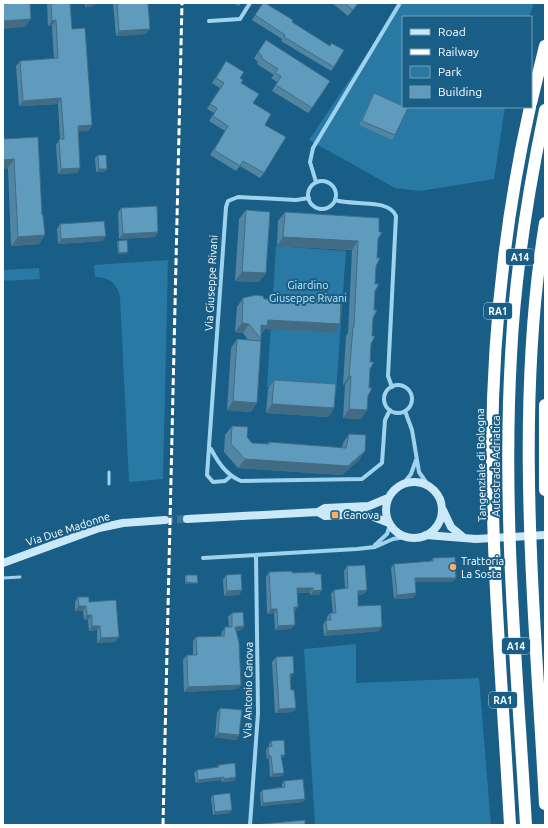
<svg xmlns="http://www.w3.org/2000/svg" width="548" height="828" font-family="Ubuntu,sans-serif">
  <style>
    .green { fill: #2879a4 }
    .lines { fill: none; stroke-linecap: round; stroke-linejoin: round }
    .secondary-tunnel { stroke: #3b7698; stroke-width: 8; stroke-dasharray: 8 4; stroke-linecap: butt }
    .lane { stroke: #9fd2ed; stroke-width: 3 }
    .street { stroke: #9fd2ed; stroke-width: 4 }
    .secondary { stroke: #cbe8f9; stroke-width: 8 }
    .highway { stroke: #fff; stroke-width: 12 }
    .rail { stroke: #fff; stroke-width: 3; stroke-dasharray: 7 3; stroke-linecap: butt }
    .wall { fill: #5285a2 }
    .shaded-wall { fill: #426c84 }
    .building { fill: #5f9bbc; stroke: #426c84 }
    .poi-dot { fill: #ffae5b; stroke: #185e86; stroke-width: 1.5 }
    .labels { text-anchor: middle; stroke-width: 4; stroke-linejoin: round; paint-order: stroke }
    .shield { fill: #185e86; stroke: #bacfdb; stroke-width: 1 }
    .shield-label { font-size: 10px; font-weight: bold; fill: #fff }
    .street-label { font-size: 11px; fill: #fff; stroke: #185e86 }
    .park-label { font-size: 11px; fill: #c4e7f9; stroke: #185e86 }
    .poi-label { font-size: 11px; fill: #fff; stroke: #185e86; text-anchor: start }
  </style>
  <rect width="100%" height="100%" fill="#185e86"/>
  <path class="green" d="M401 3H534L529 17H403V107H505L494 179 420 191 395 188 309 140Z
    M276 246 346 251 336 392 267 387Z
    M168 260 163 479 129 482 120 297C117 283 109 277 95 277L94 265Z
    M39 268 40 279 3 281V270Z
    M356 644V683L479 678 491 825H315L304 649Z"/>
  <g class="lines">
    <path class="secondary-tunnel" d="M165 520 187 519"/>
    <path class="lane" d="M109 472V484
      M3 578 20 577"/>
    <path class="street" d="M209 21 240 19 250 3
      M308 195a14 14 0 1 1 28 0a14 14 0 1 1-28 0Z
      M316 182 310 162 313 148 400 3
      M335 200C352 206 389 198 396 216L388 376 392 387
      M384 399a14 14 0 1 1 28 0a14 14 0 1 1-28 0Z
      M405 411 412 430 419 472 428 485
      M211 449C218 462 226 475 241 481L362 479 382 463 385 420 390 410
      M231 476 225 481 213 482 207 475 226 207 228 201 238 197 296 200 309 198
      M403 484 411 474 416 460
      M375 545 387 534 390 525
      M203 558 357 549 375 547 393 539 405 537
      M250 825 258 713 256 555"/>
    <path class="secondary" d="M386 510a28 28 0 1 1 56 0a28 28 0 1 1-56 0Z
      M443 510 451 527 463 537
      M318 512 325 516 366 514 389 523
      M187 519 318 512 325 508 369 506 388 498
      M426 535 476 539 545 535
      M3 563 99 528 123 523 165 520"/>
    <path class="highway" d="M531 103 545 46
      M545 223C514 415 535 611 545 804
      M545 405V490
      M510 825C503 699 492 571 492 445 493 331 505 218 530 107
      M526 825C517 669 502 512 511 356 515 273 528 191 545 110"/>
    <path class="rail" d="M163 825 182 3"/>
  </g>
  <path class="wall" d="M47 3H70L72 29 92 125 88 131H78L77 173 58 174 56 145 60 139 58 104 19 106 16 66 20 61 54 59 52 26H48Z
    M85 3H96L94 6 85 7Z
    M113 3H148L146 34 116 36Z
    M233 3H241L239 6Z
    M263 3 292 22 334 67 331 71 281 41 282 39 252 20Z
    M332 3H359L348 16Z
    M266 40 312 108 308 113 272 91 277 82 271 78 274 75 257 64 258 62 254 58Z
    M226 61 240 78 241 83 265 125 264 173 260 178 240 166 236 171 210 155 225 131 209 121 214 113 207 109 220 88 212 83Z
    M374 93 395 135 392 140 359 125 371 98Z
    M38 137 42 215 45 235 39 244 11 246 8 168 3 169Z
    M98 155 105 172H96L95 158Z
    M121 208 158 232 155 237 119 239 118 213Z
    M246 210 266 273 259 282 235 281 239 219Z
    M285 212 378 239 368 396 361 419 343 418 345 385H343L346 336 348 333 352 250 277 246 278 221Z
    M60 224 106 236 102 241 58 244 57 229Z
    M118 241 127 254H118L117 242Z
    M279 296 333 333 265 329 261 335V339L260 341 251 412 227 410 231 348 237 339 248 340 243 333 235 332 237 307 243 298 264 299H277Z
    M274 380 334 408 328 417 266 413 268 389Z
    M232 426 247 437 252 443 267 444 269 442 342 448 343 443 349 434 365 451 359 460 342 475 238 468 224 452 225 435Z
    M433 558 453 582H415L416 593 413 598 394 599 391 568 394 564 431 561Z
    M347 566 367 590 364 594 358 595V606L379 631 324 636 323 625 326 620H327V617L330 613H333L331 594 334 590 345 589 344 571Z
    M269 572 292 573 315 572 319 595H310V593H297L291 629 275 630 274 613 267 614 266 577Z
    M186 575 197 584H185V576Z
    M226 575 242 590 239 595 224 596 223 580Z
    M78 597 89 602 115 642 97 643V630L89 631 88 620H84L83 611H75V602Z
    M232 613 244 626 241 630 236 631 241 685 237 689 184 692 183 660 187 655H193V641L196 637 221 636 222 632 225 627H229L228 617Z
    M276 657 291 678V690L296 708 293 712 275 713 272 662Z
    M220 708 239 735 236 740 215 737 217 713Z
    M271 741 283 758H281L284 773 282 776 270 777 269 759H267L266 750 268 747H269V744Z
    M218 765 236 777 234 781 222 782 221 780 196 783 194 773 197 770 217 767Z
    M284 781 303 802 261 806 260 793 262 790 282 787V784Z
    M213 795 230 813 213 815 211 798Z"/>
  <path class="shaded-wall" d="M96 3 94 6 85 7 87 4Z
    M31 19 25 27 3 29V21Z
    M56 20 52 26H48L52 21Z
    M150 29 146 34 116 36 119 31Z
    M61 98 58 104 19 106 23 101Z
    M92 125 88 131 74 132 78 126Z
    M14 159 8 168 3 169V160Z
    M80 168 77 173 58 174 61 169Z
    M99 169H107L105 172H96Z
    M158 232 155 237 119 239 123 234Z
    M45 235 39 244 11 246 18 237Z
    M106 236 102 241 58 244 61 239Z
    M283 237 358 241 352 250 277 246Z
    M128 252 127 254H118L119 253Z
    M242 272 266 273 259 282 235 281Z
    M268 320 340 324 333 333 265 329 261 335V325Z
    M242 323 249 324 243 333 235 332Z
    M349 376H351L345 385H343Z
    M233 401 257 403 251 412 227 410Z
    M272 404 334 408 328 417 266 413Z
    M349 409 367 410 361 419 343 418Z
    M365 451 359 460 342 475 238 468 245 459Z
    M415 578H456L453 582H412Z
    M186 582 198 583 197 584H185Z
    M297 588H313L310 593H294Z
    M242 590 239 595 224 596 227 591Z
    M322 590 319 595H310L313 591Z
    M367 590 364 594 355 595 358 591Z
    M416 593 413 598 394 599 397 595Z
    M79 606H86L83 611H75Z
    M294 607H298L295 611H291Z
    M271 609H277L274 613 267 614Z
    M87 615H92L88 620H84Z
    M295 625 291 629 275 630 278 626Z
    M92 626H100L97 630 89 631Z
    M244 626 241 630 232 631 235 627Z
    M382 627 379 631 324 636 327 631Z
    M119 637 115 642 97 643 101 638Z
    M294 673 291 678 290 674Z
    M241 685 237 689 184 692 188 687Z
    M296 708 293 712 275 713 279 709Z
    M218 733 239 735 236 740 215 737Z
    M281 755H285L283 758H279Z
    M269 756H271L269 759H267Z
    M284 773 282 776 270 777 273 774Z
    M224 777 221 780 196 783 198 780Z
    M236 777 234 781 222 782 224 779Z
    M305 799 303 802 261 806 263 803Z
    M232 810 230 813 213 815 215 812Z"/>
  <path class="building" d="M3 3H30L31 19 3 21Z
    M51 3H70L72 29 85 28 92 125 78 126 80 168 61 169 59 139H64L61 98 23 101 20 61 58 58 56 20 52 21Z
    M117 3H148L150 29 119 31Z
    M263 3H265L293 20 292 22 330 46 331 43 344 50 334 67 284 37 285 35 255 15Z
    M344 3H358L353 10Z
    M266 40 330 81 312 108 276 85 281 76 275 73 278 69 261 58 262 56 258 52Z
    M226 61 244 72 240 78 243 80 241 83 259 94 253 103 271 114 265 125 286 137 264 173 243 161 240 166 214 150 228 126 213 116 217 108 210 104 224 83 216 78Z
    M374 93 403 106V107H406L408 108 395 135 362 121Z
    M38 137 42 215H43L45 235 18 237 14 159 3 160V139Z
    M98 155H106L107 169H99Z
    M157 206 158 232 123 234 121 208Z
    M246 210 270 212 266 273 242 272Z
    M285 212 379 218V232H382L378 239 377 258H380L376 266 375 284H379L375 291 374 310H377L373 318 372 336H375L371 344 370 362H374L370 369 369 388H372L368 396 367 410 349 409 351 376H349L353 327H354L358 241 283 237Z
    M104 221 106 236 61 239 60 224Z
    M127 240 128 252 119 253 118 241Z
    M256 295 263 296 264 299H279V296L341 300 340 324 268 320 267 326 261 325V339L249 324 242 323 243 298Z
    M237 339 261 341 257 403 233 401Z
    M274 380 336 384 334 408 272 404Z
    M232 426 248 427 247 437 252 443 269 444V442L346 448 349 434 366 435 365 451 348 466 245 459 231 444Z
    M455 557 456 578H415L416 593 397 595 394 564 433 561V558Z
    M365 565 367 590 358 591V606L381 605 382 627 327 631 326 620H331L330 613H336L334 590 348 588 347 566Z
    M292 571V573L315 572V574H321L322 590 313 591V588H297L298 607H294L295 625 278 626 277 609H271L269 572Z
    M241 574 242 590 227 591 226 575Z
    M186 575H197L198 583 186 582Z
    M78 597H89V602L116 600 119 637 101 638 100 626H92V615H87L86 606H79Z
    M243 612 244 626 235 627 239 642 241 685 188 687 187 655H197L196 637 224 636 225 627H232V613Z
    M293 656 294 673 290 674 291 690H294L296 708 279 709 276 657Z
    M220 708 242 710 239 735 218 733Z
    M284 740 285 755H281L284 773 273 774 271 756H269L268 747 272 746 271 741Z
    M235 763 236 777 224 779V777L198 780 197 770 219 767 218 765Z
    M303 779 305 799 263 803 262 790 285 787 284 781Z
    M230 793 232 810 215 812 213 795Z
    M305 820V825H262V824Z"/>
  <g class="poi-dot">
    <rect x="331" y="511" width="8" height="8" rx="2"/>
    <circle cx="453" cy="567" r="4"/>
  </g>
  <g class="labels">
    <g class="shield">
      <rect x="506" y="249" width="28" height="16" rx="3"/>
      <rect x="484" y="303" width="28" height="16" rx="3"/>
      <rect x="502" y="638" width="28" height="16" rx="3"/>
      <rect x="489" y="692" width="28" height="16" rx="3"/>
    </g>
    <g class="shield-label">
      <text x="520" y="261">A14</text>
      <text x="498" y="315">RA1</text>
      <text x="516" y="650">A14</text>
      <text x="503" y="704">RA1</text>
    </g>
    <g class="street-label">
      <text transform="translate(211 283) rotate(-87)" y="4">Via Giuseppe Rivani</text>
      <text transform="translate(481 465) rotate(-91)" y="4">Tangenziale di Bologna</text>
      <text transform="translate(496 466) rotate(-90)" y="4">Autostrada Adriatica</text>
      <text transform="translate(68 529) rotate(-18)" y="4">Via Due Madonne</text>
      <text transform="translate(248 690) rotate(-89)" y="4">Via Antonio Canova</text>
    </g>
    <g class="park-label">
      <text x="308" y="289">Giardino<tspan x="308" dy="13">Giuseppe Rivani</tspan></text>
    </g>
    <g class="poi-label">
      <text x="343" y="519">Canova</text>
      <text x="461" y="565">Trattoria<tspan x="461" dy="13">La Sosta</tspan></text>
    </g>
  </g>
  <rect width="548" height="828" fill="none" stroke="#ffffff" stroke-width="8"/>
  <rect x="402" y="16" width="130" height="92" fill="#185e86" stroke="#749eb6"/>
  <rect x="410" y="29" width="20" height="6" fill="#cbe8f9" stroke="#749eb6"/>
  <text x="438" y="36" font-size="12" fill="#ffffff">Road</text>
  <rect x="410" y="49" width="20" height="6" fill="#ffffff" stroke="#749eb6"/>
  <text x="438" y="56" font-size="12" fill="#ffffff">Railway</text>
  <rect x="410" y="66" width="20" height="12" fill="#2879a4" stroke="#749eb6"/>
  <text x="438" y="76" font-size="12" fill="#ffffff">Park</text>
  <rect x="410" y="86" width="20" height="12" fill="#5f9bbc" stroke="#749eb6"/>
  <text x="438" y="96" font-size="12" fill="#ffffff">Building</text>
</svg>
